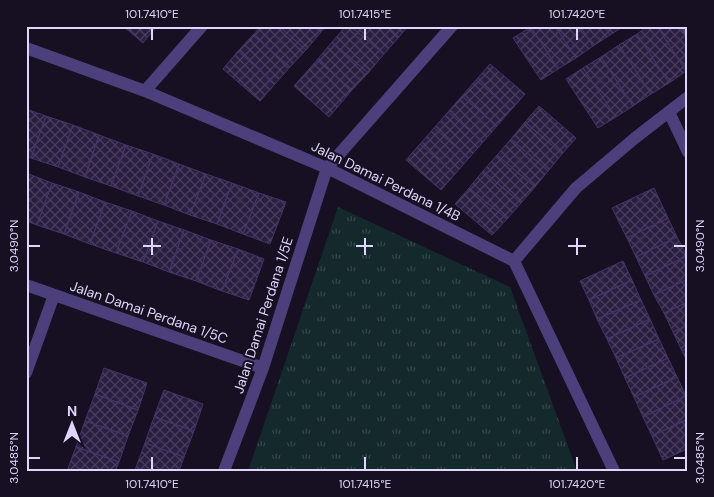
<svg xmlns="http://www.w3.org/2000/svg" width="714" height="497" font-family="'DM Sans',sans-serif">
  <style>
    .park { fill: url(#park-tufts) }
    .building { fill: url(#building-cross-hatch); stroke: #46336a }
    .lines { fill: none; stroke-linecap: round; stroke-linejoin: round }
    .service { stroke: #4b407c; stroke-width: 10 }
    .minor { stroke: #4b407c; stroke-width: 12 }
    .ticks { fill: none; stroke: #dfd6fb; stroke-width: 2 }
    .labels { text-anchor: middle; stroke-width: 4; stroke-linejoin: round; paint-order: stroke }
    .street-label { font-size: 14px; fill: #dfd6fb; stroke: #161022 }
    .neatline { fill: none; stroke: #dfd6fb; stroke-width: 2 }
    .ticks-label { font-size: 12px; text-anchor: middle; fill: #dfd6fb }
  </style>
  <defs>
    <pattern id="park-tufts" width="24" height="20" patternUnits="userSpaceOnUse" patternTransform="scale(1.25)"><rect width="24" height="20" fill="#14292b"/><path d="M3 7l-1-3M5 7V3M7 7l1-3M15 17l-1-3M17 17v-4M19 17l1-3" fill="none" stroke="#36474b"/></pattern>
    <pattern id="building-cross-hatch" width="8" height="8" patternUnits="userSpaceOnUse" patternTransform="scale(1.25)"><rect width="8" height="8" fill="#2a1e41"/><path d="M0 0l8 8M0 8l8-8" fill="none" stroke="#483e5d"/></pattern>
  </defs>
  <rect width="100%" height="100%" fill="#161022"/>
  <path class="park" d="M338 207 510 287 577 471H248Z"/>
  <path class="building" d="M123 26H157L143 43Z
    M261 26H279L306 50 290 67 253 35Z
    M279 26H314L321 32 306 50Z
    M314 26H326L321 32Z
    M346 26H350L384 54 368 73 332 42Z
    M350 26H387L399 37 384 54Z
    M387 26H408L399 37Z
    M555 26H580L593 46 576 58Z
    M555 26 576 58 558 69 531 27Z
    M580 26H604L610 35 593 46Z
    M604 26H624L610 35Z
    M648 26H657L686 71 669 83 637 34Z
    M657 26H682L688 35V70L686 71Z
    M531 27 558 69 541 80 513 38Z
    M637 34 669 83 651 94 619 45Z
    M253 35 290 67 275 84 238 51Z
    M332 42 368 73 352 90 317 60Z
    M619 45 651 94 633 106 601 57Z
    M238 51 275 84 260 101 223 69Z
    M601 57 633 106 616 117 583 68Z
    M317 60 352 90 329 117 294 86Z
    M490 64 525 94 511 110 476 80Z
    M583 68 616 117 598 128 566 79Z
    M476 80 511 110 497 126 462 96Z
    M462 96 497 126 483 142 448 112Z
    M539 106 576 138 562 154 525 122Z
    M26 109 46 116 31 158 26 156Z
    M448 112 483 142 469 158 434 128Z
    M46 116 73 125 58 167 31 158Z
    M525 122 562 154 548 171 511 139Z
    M73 125 99 135 85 177 58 167Z
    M434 128 469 158 455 174 420 144Z
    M99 135 126 145 111 186 85 177Z
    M511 139 548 171 535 187 497 155Z
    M420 144 455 174 441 190 406 160Z
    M126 145 153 154 138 196 111 186Z
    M153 154 179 164 164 205 138 196Z
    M497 155 535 187 521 203 483 171Z
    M179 164 206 174 190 215 164 205Z
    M483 171 521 203 507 219 469 188Z
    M26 173 52 183 37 225 26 221Z
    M206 174 232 183 217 224 190 215Z
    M52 183 79 192 64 234 37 225Z
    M232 183 259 193 243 234 217 224Z
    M469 188 507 219 492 235 455 204Z
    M654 188 668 218 627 238 612 208Z
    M79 192 105 202 90 244 64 234Z
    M259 193 286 202 270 244 243 234Z
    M105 202 132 211 116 253 90 244Z
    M132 211 158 221 143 262 116 253Z
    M668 218 677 237 636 257 627 238Z
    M158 221 184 230 169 272 143 262Z
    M184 230 211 240 196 281 169 272Z
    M677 237 687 256 645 276 636 257Z
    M211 240 238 249 222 291 196 281Z
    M238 249 264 259 249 300 222 291Z
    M687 256 688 279 654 295 645 276Z
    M623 261 632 280 589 300 580 281Z
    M688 279V302L664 313 654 295Z
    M632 280 641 300 597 319 589 300Z
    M641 300 650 319 607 339 597 319Z
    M688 302V325L673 332 664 313Z
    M650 319 659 339 616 358 607 339Z
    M688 325V348L682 351 673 332Z
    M659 339 668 358 625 378 616 358Z
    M688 348V363L682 351Z
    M668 358 677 377 634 397 625 378Z
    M104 368 147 383 138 410 95 394Z
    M677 377 686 396 643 417 634 397Z
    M164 390 203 404 194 431 154 417Z
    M95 394 138 410 128 436 85 421Z
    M686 396 688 399V419L652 436 643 417Z
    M154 417 194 431 184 457 145 443Z
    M688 419V451L687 449 663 460 652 436Z
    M85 421 128 436 119 462 76 447Z
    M145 443 184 457 179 471 135 470Z
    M76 447 119 462 115 471H67Z"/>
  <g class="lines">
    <path class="service" d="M685 26 688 31"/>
    <path class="minor" d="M26 48 145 91 327 168 514 261 614 471
      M145 91 202 26
      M669 112 688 152
      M514 261 576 188 635 138 688 97
      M26 285 263 368
      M26 373 54 295
      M224 471 263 368 327 168 452 26"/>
  </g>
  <path class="ticks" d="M152 28V40M365 28V40M577 28V40M152 238V255M365 238V255M577 238V255M28 246H40M143 246H161M356 246H373M568 246H586M674 246H686M152 457V470M365 457V470M577 457V470M28 458H40M674 458H686"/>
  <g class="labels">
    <g class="street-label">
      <text transform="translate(386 181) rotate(26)" y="5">Jalan Damai Perdana 1/4B</text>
      <text transform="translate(149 312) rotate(19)" y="5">Jalan Damai Perdana 1/5C</text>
      <text transform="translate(263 315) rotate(-72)" y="5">Jalan Damai Perdana 1/5E</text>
    </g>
  </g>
  <rect width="714" height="497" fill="none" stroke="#161022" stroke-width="55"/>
  <g transform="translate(72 424)" stroke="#161022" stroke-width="4" paint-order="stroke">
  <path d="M0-4L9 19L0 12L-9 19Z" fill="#dfd6fb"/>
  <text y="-8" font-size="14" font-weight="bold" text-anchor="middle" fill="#dfd6fb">N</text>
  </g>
  <rect x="28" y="28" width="658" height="442" class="neatline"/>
  <g class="ticks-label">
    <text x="152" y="18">101.7410°E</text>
    <text x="365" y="18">101.7415°E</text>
    <text x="577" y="18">101.7420°E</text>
    <text transform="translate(14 246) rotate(-90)" y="4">3.0490°N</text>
    <text transform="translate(700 246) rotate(-90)" y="4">3.0490°N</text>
    <text transform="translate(14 458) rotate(-90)" y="4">3.0485°N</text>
    <text transform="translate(700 458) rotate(-90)" y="4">3.0485°N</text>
    <text x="152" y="488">101.7410°E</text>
    <text x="365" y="488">101.7415°E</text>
    <text x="577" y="488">101.7420°E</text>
  </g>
</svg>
